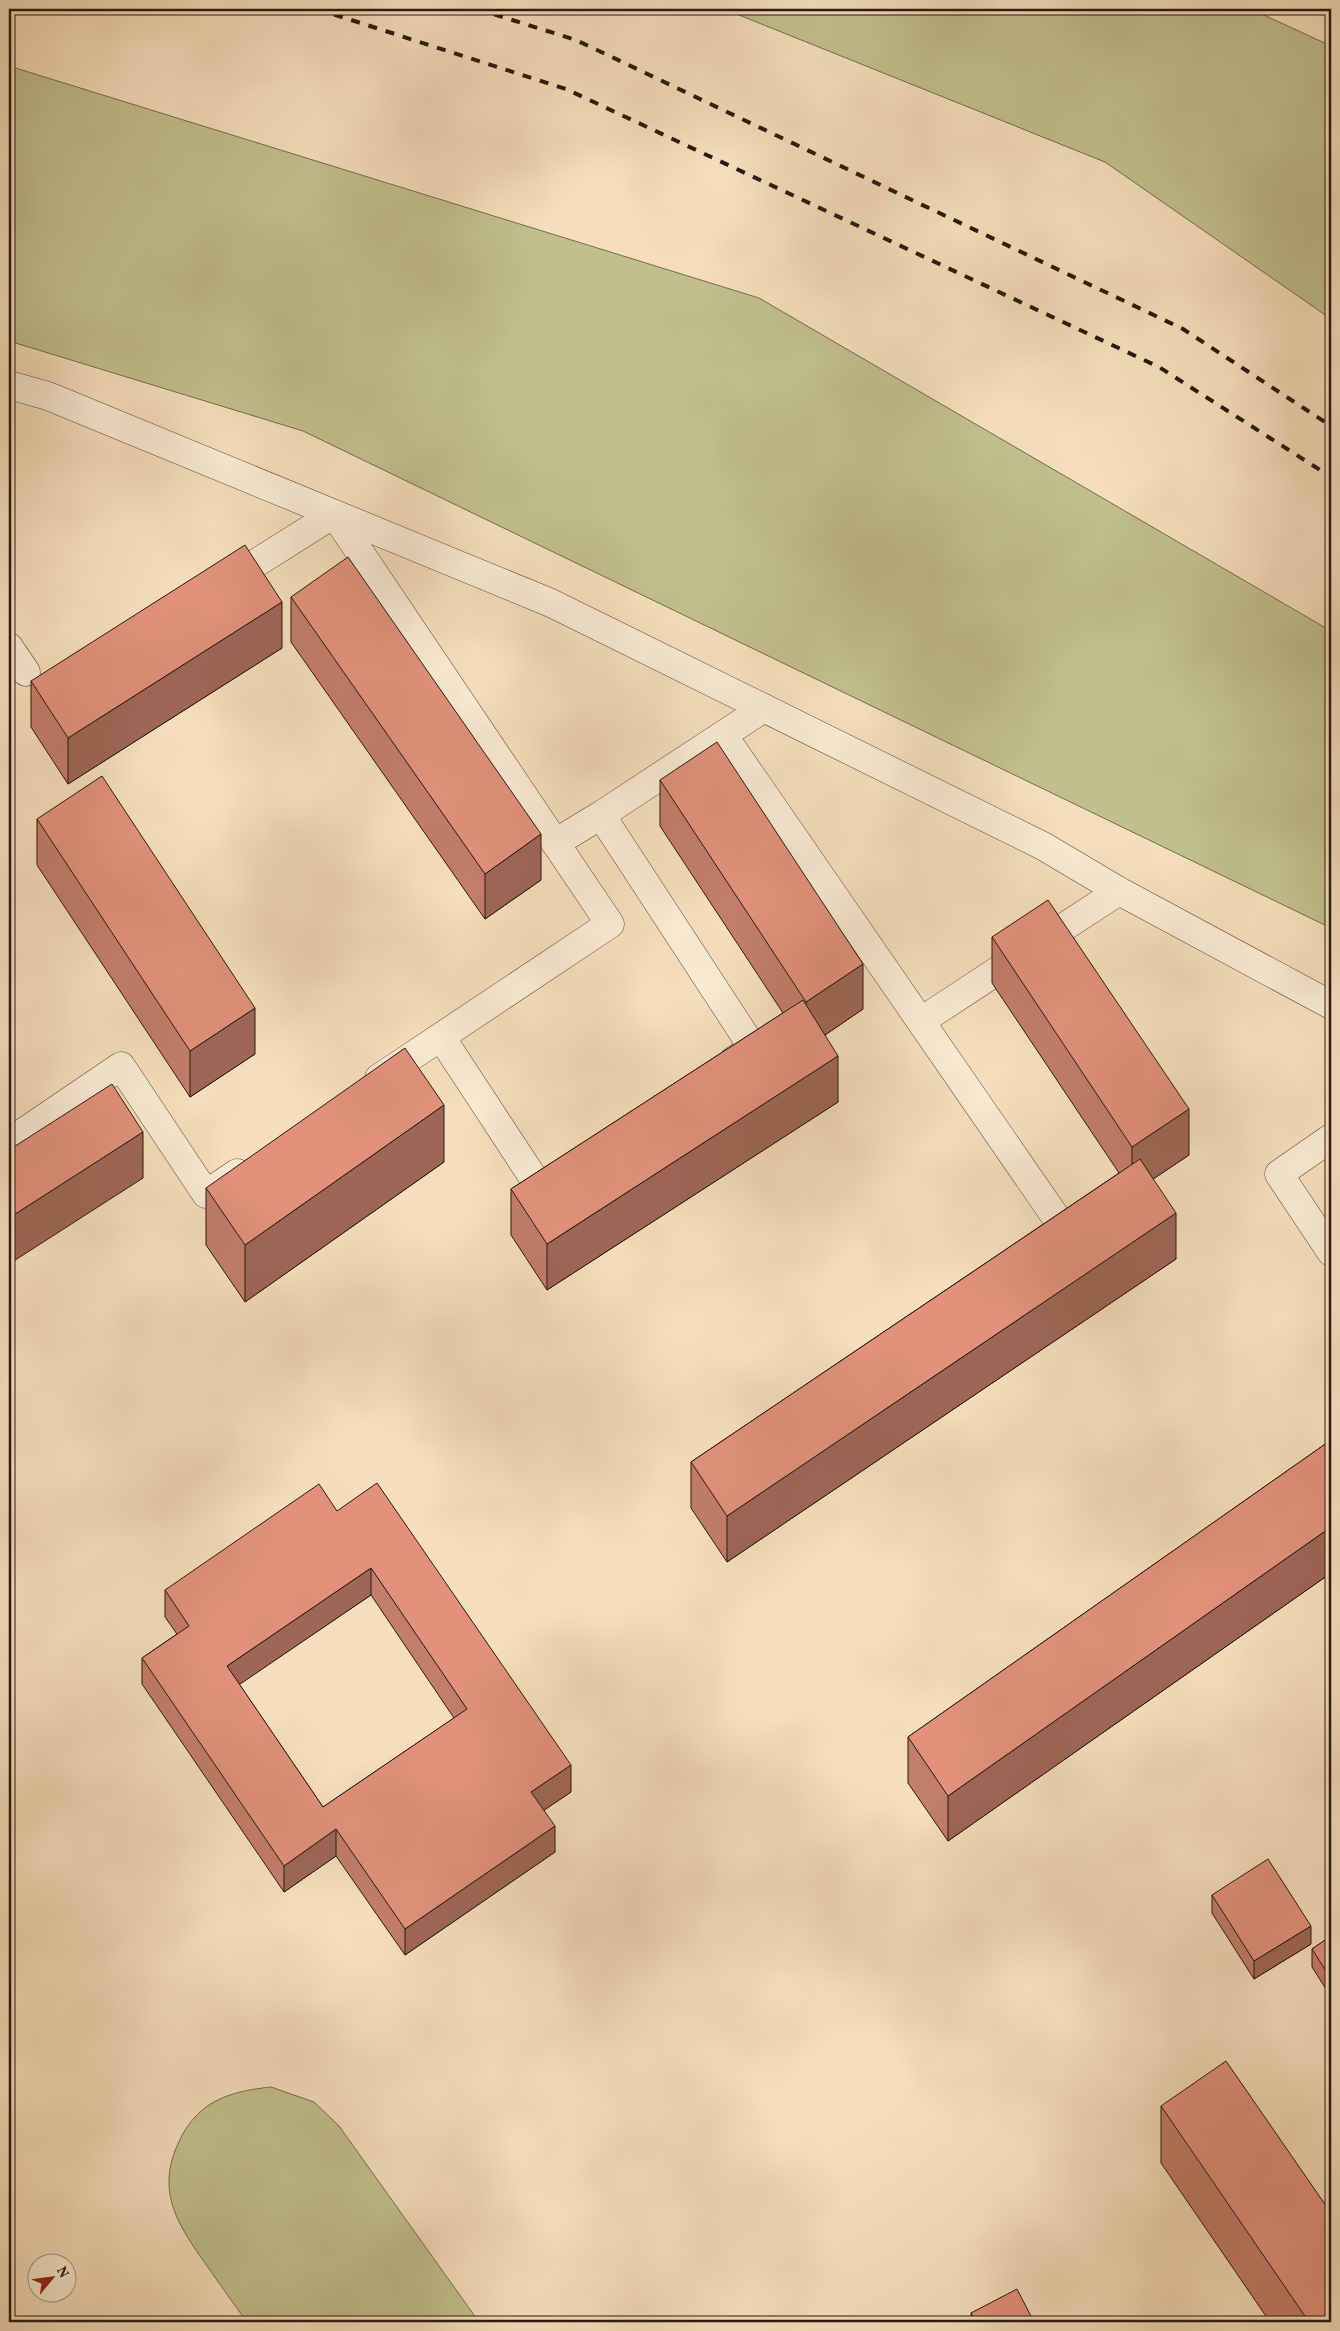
<svg xmlns="http://www.w3.org/2000/svg" width="1340" height="2331" font-family="Vollkorn,serif">
  <style>
    .green { fill: #c1c08d; stroke: #766c4e }
    .lines { fill: none; stroke-linecap: round; stroke-linejoin: round }
    .minor-casing { stroke: #5e4a3a; stroke-width: 29 }
    .minor { stroke: #f9ead3; stroke-width: 28 }
    .rail { stroke: #2b190f; stroke-width: 4; stroke-dasharray: 9 9; stroke-linecap: butt }
    .wall { fill: #c27d6b; stroke: #2b190f; fill-rule: evenodd }
    .shaded-wall { fill: #9e6657; stroke: #2b190f }
    .building { fill: #e1917c; stroke: #2b190f; fill-rule: evenodd }
  </style>
  <rect width="100%" height="100%" fill="#f6debc"/>
  <filter id="stains"><feTurbulence type="fractalNoise" baseFrequency=".004" numOctaves="4"/><feColorMatrix values="0 0 0 0 .2 0 0 0 0 .09 0 0 0 0 .02 0 0 0 .5 -.17"/></filter>
  <radialGradient id="worn" r=".72"><stop offset=".6" stop-color="#630" stop-opacity="0"/><stop offset="1" stop-color="#630" stop-opacity=".3"/></radialGradient>
  <path class="green" d="M724 9H1251L1331 46V319L1105 162Z
    M9 66 759 298 1331 631V928L303 431 9 341Z
    M271 2087 314 2102 339 2126 479 2322H247C233 2303 219 2283 205 2263 173 2218 154 2185 184 2132 204 2098 235 2091 271 2087Z"/>
  <g class="lines">
    <defs>
      <path id="minor" d="M9 385 48 396 551 603 1043 846 1119 891 1331 1005
        M226 582 334 514 610 924 379 1078
        M9 647 26 672
        M723 735 1066 1232 1052 1241
        M555 843 601 815
        M921 1021 1119 891
        M441 1037 540 1188 559 1175
        M733 1061 753 1048 601 815 764 708
        M1331 1138 1279 1174 1331 1252
        M9 1142 121 1066 206 1194 237 1173"/>
    </defs>
    <use href="#minor" class="minor-casing"/>
    <use href="#minor" class="minor"/>
    <path class="rail" d="M317 9 566 89 1159 367 1331 477
      M477 9 576 40 1183 329 1331 426"/>
  </g>
  <path class="wall" d="M291 597 541 880 485 919 291 642Z
    M282 648 68 784 31 727V681Z
    M660 780 863 1009 825 1035 838 1102 547 1290 511 1235V1189L783 1013 660 826Z
    M37 819 255 1054 190 1097 37 865Z
    M992 937 1189 1155 1153 1179 1176 1259 727 1562 691 1508V1462L1119 1173 992 983Z
    M444 1162 245 1302 206 1245V1188Z
    M1331 1440V1573L948 1841 908 1783V1737Z
    M337 1511 571 1792 544 1810 555 1852 405 1955 336 1856 284 1892 142 1684V1658L177 1634 165 1617V1590ZM371 1595 454 1718 323 1807 239 1684Z
    M1212 1895 1311 1944 1254 1979 1212 1913Z
    M1331 1936V1997L1312 1967V1949Z
    M1161 2106 1331 2322H1270L1161 2163Z
    M971 2313 1034 2322H971Z"/>
  <path class="shaded-wall" d="M282 602V648L68 784V738Z
    M541 834V880L485 919V874Z
    M863 964V1009L806 1048V1002Z
    M255 1008V1054L190 1097V1051Z
    M838 1056V1102L547 1290V1244Z
    M444 1105V1162L245 1302V1245Z
    M1189 1109V1155L1132 1193V1147Z
    M143 1132V1178L9 1264V1218Z
    M1176 1213V1259L727 1562V1516Z
    M1331 1527V1573L948 1841V1796Z
    M371 1568V1595L227 1693V1666Z
    M571 1765V1792L531 1819V1792Z
    M555 1826V1852L405 1955V1929Z
    M336 1829V1856L284 1892V1866Z
    M1311 1926V1944L1254 1979V1961Z
    M1331 2317V2322H1322Z"/>
  <path class="building" d="M245 545 282 602 68 738 31 681Z
    M348 557 541 834 485 874 291 597Z
    M717 742 863 964 806 1002 660 780Z
    M102 776 255 1008 190 1051 37 819Z
    M1048 900 1189 1109 1132 1147 992 937Z
    M803 1000 838 1056 547 1244 511 1189Z
    M405 1048 444 1105 245 1245 206 1188Z
    M112 1084 143 1132 9 1218V1150Z
    M1140 1159 1176 1213 727 1516 691 1462Z
    M1331 1440V1527L948 1796 908 1737Z
    M377 1483 571 1765 531 1792 555 1826 405 1929 336 1829 284 1866 142 1658 189 1626 165 1590 319 1484 337 1511ZM371 1568 467 1709 323 1807 227 1666Z
    M1268 1859 1311 1926 1254 1961 1212 1895Z
    M1331 1936V1979L1312 1949Z
    M1226 2061 1331 2213V2317L1322 2322H1309L1161 2106Z
    M1017 2289 1034 2322H976L971 2313Z"/>
  <rect width="1340" height="2331" fill="none" stroke="#f6debc" stroke-width="30"/>
  <rect x="10" y="10" width="1320" height="2311" fill="none" stroke="#2b190f" stroke-width="2.5"/>
  <rect x="15" y="15" width="1310" height="2301" fill="none" stroke="#2b190f"/>
  <g transform="translate(52 2278) rotate(61)"><circle r="24" fill="#f9ead3" stroke="#a79685"/>
  <path d="M0-4L9 19L0 12L-9 19Z" fill="#8f2418"/>
  <text y="-8" font-size="14" font-weight="bold" text-anchor="middle" fill="#2b190f">N</text>
  </g>
  <rect width="100%" height="100%" filter="url(#stains)"/>
  <rect width="100%" height="100%" fill="url(#worn)"/>
</svg>
